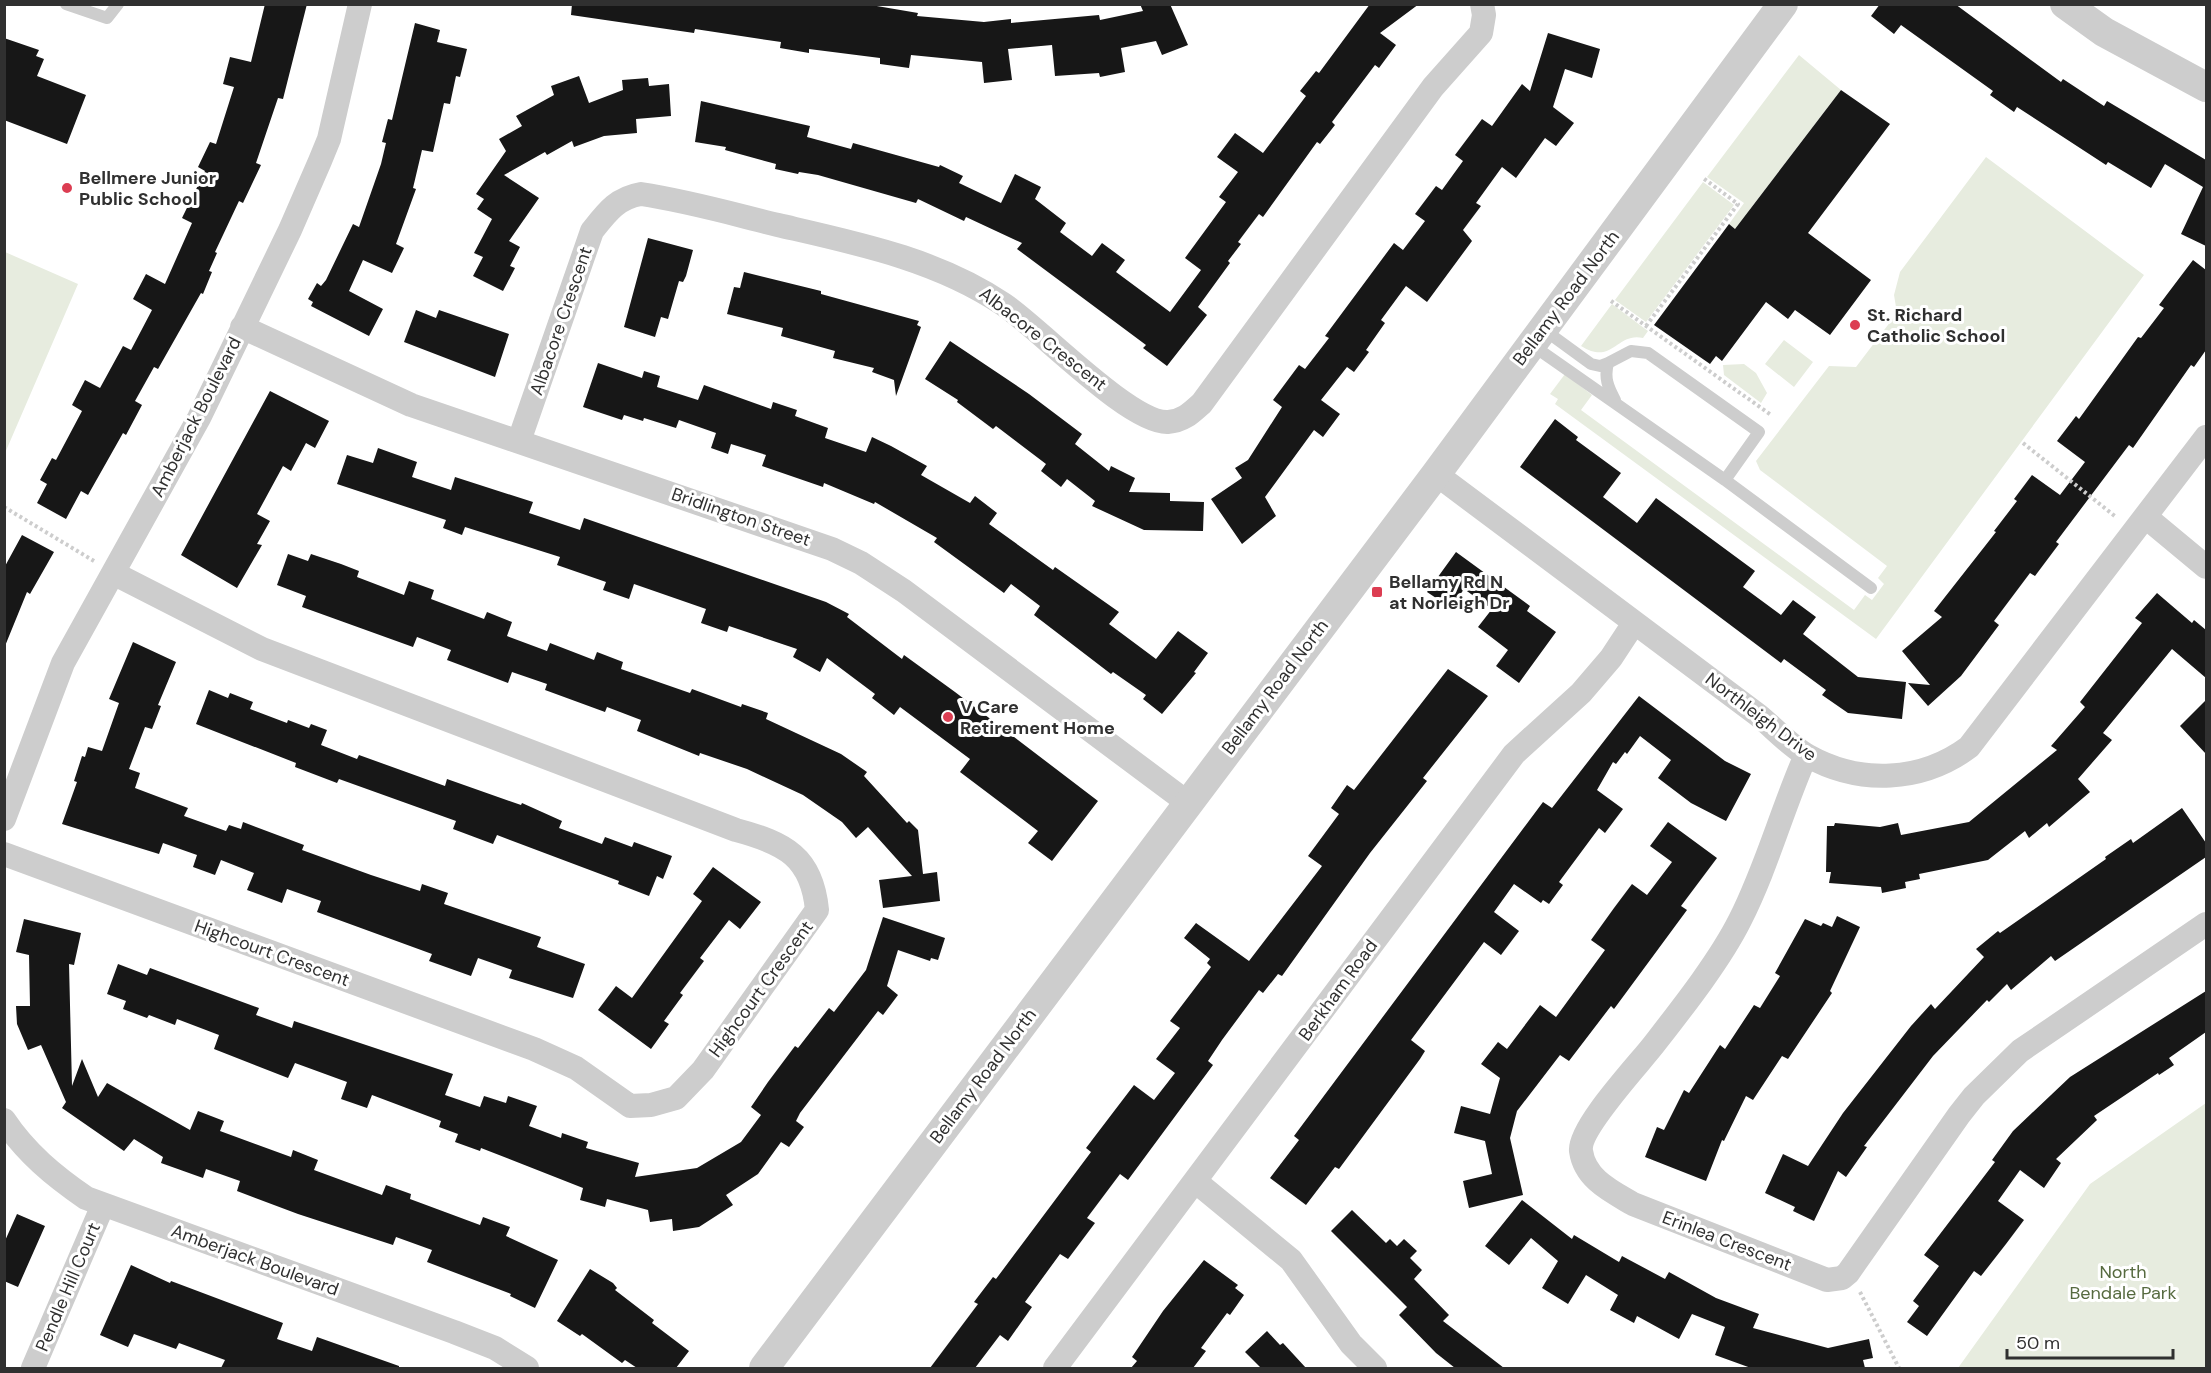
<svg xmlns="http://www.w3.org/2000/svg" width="2211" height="1373" font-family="'DM Sans',sans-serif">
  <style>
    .green { fill: #e7ecdf }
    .building { fill: #171717 }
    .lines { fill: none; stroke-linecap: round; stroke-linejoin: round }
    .path { stroke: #cdcdcd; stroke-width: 4; stroke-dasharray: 3 3; stroke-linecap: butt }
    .service { stroke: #cdcdcd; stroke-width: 12 }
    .minor { stroke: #cdcdcd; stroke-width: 24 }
    .tertiary { stroke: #cdcdcd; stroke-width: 30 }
    .poi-dot { fill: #dc3d52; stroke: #fff; stroke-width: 2 }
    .labels { text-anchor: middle; stroke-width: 6; stroke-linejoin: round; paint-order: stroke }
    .poi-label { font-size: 18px; font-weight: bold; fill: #303030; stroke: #fff; text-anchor: start }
    .street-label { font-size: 18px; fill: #303030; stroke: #fff }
    .park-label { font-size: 18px; fill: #566a3f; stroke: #fff }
  </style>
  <rect width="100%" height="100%" fill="#fff"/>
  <path class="green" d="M1799 55 1841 90 1751 208 1737 231 1729 224 1744 203 1707 177Z
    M1986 157 2144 275 1876 639 1555 404 1558 399 1550 394 1565 374 1592 395 1581 410 1854 610 1865 595 1872 600 1884 584 1878 578 1887 566 1760 470 1756 461 1829 366 1856 367 1897 313 1894 295 1900 272Z
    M1703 182 1734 205 1646 322 1615 300Z
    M5 252 78 284 5 453Z
    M1612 304 1648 331 1643 338C1616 332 1613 366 1581 346Z
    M1784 340 1813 362 1794 387 1765 364Z
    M1744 364 1756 373 1767 393 1761 403 1724 375 1723 365Z
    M2206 1103V1368H1958L2090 1184Z"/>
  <path class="building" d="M265 4H307L283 99 278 98 256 163 261 165 243 203 239 201 215 252 217 253 209 271 212 272 203 294 201 293 158 369 154 367 135 401 142 405 126 435 123 433 88 495 81 491 66 519 37 503 47 484 40 480 52 458 56 460 82 411 72 405 85 380 100 388 123 346 131 350 152 310 133 299 146 274 165 284 192 223 182 218 205 171 198 167 210 142 216 144 234 87 223 84 230 57 251 62Z
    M572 4H865L918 13 917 16 984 22 1011 19V23L1099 15 1100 20 1143 11 1140 4H1170L1188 45 1162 55 1156 41 1121 48 1125 72 1100 77 1099 73 1055 76 1052 45 1008 49 1012 80 984 83 982 62 911 55 909 68 880 64V58L809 49V53L780 48 781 42 695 29 694 33 571 15Z
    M1370 4H1419L1380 33 1396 45 1379 68 1375 65 1332 122 1335 125 1320 144 1317 142 1263 217 1259 214 1238 242 1241 244 1228 261 1230 263 1198 307 1207 315 1167 366 1143 348 1146 345 1017 249 1022 243 966 217 964 221 918 199 916 203 818 175 799 172 798 174 775 169 776 164 725 150 726 147 695 142 701 101 810 126 807 137 851 149 853 143 939 167 940 165 963 176 959 183 1001 203 1015 174 1041 187 1035 199 1066 223 1060 232 1092 256 1102 243 1125 260 1116 272 1170 312 1201 270 1185 258 1226 202 1219 197 1238 172 1217 157 1235 133 1263 153 1306 96 1300 91 1316 71 1319 73Z
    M1880 4H1955L2061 82 2063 79 2104 106 2107 101 2206 160V246L2181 234 2203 187 2165 164 2151 188 2108 162 2106 165 2017 107 2014 112 1990 95 1993 91 1901 25 1894 34 1871 16Z
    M415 23 440 30 437 42 467 49 460 77 456 76 450 104 444 103 433 152 422 150 413 188 416 189 396 244 404 248 392 273 363 260 349 291 383 309 369 336 311 306 313 302 308 299 317 283 321 286 326 280 353 224 359 227 381 164 386 143 382 142 388 119 392 120Z
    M1548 33 1600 49 1592 78 1565 69 1553 107 1574 123 1556 146 1545 138 1516 178 1502 167 1476 203 1481 206 1463 230 1472 241 1427 302 1406 286 1381 320 1385 323 1366 350 1369 352 1354 372 1347 367 1321 400 1340 414 1323 437 1314 430 1265 497 1276 516 1242 544 1211 499 1242 478 1235 468 1248 460 1282 407 1273 400 1299 365 1305 369 1329 338 1325 336 1394 243 1403 250 1425 221 1415 214 1436 186 1442 190 1463 161 1455 155 1482 119 1492 126 1522 84 1530 91Z
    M4 38 39 50 36 56 44 59 37 76 86 95 67 144 4 120Z
    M579 76 589 103 623 90 622 80 648 78 649 86 669 84 671 116 636 119 637 133 604 136 574 147 572 141 547 155 545 152 504 175 539 198 509 241 520 247 510 266 515 268 503 291 473 276 483 257 474 253 492 219 477 209 484 199 476 194 506 151 499 139 522 126 516 116 554 95 551 86Z
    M1841 90 1890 124 1808 233 1871 280 1830 335 1795 310 1788 319 1766 302 1722 361 1716 356 1710 364 1654 325 1729 224 1735 229Z
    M648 238 693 250 686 276 683 282 679 281 668 319 661 317 655 337 624 327Z
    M2193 260 2206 270V350L2194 367 2191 365 2133 448 2129 445 2056 542 2059 544 2035 576 2030 573 1994 621 1999 625 1961 676 1928 706 1908 683 1930 685 1902 651 1942 617 1934 611 1996 532 1994 531 2017 501 2014 499 2032 475 2060 495 2085 462 2057 441 2076 416 2079 419 2138 337 2141 338 2164 308 2159 305Z
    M744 272 821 291V294L919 321 917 325 921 327 896 396 894 380 872 372 874 368 833 358 835 351 781 336 783 328 727 314 734 287 740 288Z
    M416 310 436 318 439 310 509 334 495 377 404 342Z
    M950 341 1029 394 1082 434 1075 444 1109 471 1111 466 1135 478 1129 492 1170 493V501L1204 502 1203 531 1144 530 1092 506 1095 501 1067 479 1061 487 1041 471 1046 464 996 426 993 429 957 402 958 400 925 379Z
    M598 363 642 378 644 371 660 376 657 387 698 400 704 385 771 409 773 402 797 410 795 416 828 428 825 438 866 452 872 437 891 446 927 466 921 475 970 503 975 496 997 513 989 524 1053 570 1055 567 1119 612 1109 624 1156 659 1178 631 1208 653 1194 672 1196 673 1162 714 1143 699 1146 695 1113 672 1111 674 1034 615 1040 606 1011 584 1004 593 934 542 937 538 875 502 874 504 824 483 823 487 762 466 766 455 731 444 728 454 711 448 716 433 679 420 676 428 644 418 643 421 624 415 622 420 583 407Z
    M270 391 329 421 315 448 306 443 291 471 283 466 257 514 270 521 257 544 262 545 237 588 181 555Z
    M1555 419 1578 437 1576 440 1621 473 1603 497 1637 523 1656 498 1755 571 1743 587 1781 615 1793 600 1816 617 1803 634 1858 677 1906 682 1902 719 1848 713 1822 695 1826 690 1784 659 1781 663 1520 467Z
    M378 448 417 462 412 477 451 490 455 477 533 502 529 513 580 530 584 518 826 602 849 614 847 617 902 659 904 655 955 692 1098 801 1052 861 1028 843 1038 831 960 772 970 759 900 707 894 715 872 698 875 694 827 658 820 672 793 657 797 649 729 626 727 632 701 623 706 609 634 584 629 599 603 590 606 582 557 565 560 557 465 527 462 535 443 528 446 520 337 484 347 455 373 463Z
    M22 535 54 552 30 594 27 592 5 646 4 568Z
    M1456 552 1530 606 1527 611 1556 632 1519 683 1496 666 1508 650 1478 627 1492 609 1464 589 1451 608 1427 592Z
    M288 554 308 561 311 554 341 564 359 571 357 577 404 595 409 581 434 590 431 599 484 619 487 612 512 622 507 636 547 651 550 643 594 660 597 652 623 662 621 669 690 693 692 689 741 707 742 704 768 713 766 719 841 754 867 772 864 776 907 823 909 821 918 830 923 874 937 872 940 901 883 908 879 880 912 876 868 827 856 838 842 822 803 795 747 769 700 753 699 756 637 731 641 720 607 707 605 712 545 690 547 684 512 672 508 683 447 660 451 650 417 637 413 647 302 607 306 596 277 585Z
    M2157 593 2192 623 2194 620 2206 630V678L2172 649 2103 733 2112 740 2078 779 2090 792 2049 827 2047 823 2029 838 2025 831 1988 860 1919 874 1920 879 1905 882 1906 888 1882 893 1881 887 1829 883 1831 872H1826L1827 826H1834L1835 823 1880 827 1898 823 1901 835 1969 822 2057 750 2051 746 2085 707 2080 702 2142 623 2135 618Z
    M133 642 176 662 158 705 161 706 152 729 145 727 129 769 140 773 135 788 188 808 184 816 226 831 229 825 241 829 243 822 304 845 302 850 371 875 420 891 422 884 448 893 444 904 541 937 537 947 585 964 573 998 509 978 512 970 478 958 471 976 429 961 432 954 317 912 321 901 287 889 282 903 247 890 254 873 221 860 215 875 193 867 197 855 163 843 159 854 62 824 77 782 74 781 82 756 85 757 88 747 102 751 119 703 109 699Z
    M1448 669 1488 696 1423 778 1427 781 1370 853 1282 976 1278 974 1263 993 1259 990 1222 1040 1208 1061 1213 1065 1128 1180 1120 1174 1087 1218 1095 1223 1068 1259 1060 1254 1025 1302 1032 1307 1008 1341 1000 1335 975 1368H930L978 1304 974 1302 993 1277 996 1279 1091 1152 1086 1148 1134 1085 1154 1100 1175 1073 1156 1059 1180 1028 1170 1021 1211 967 1207 963 1210 959 1184 938 1196 923 1249 961 1322 866 1308 856 1339 814 1331 808 1347 785 1354 790Z
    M209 690 228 698 230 693 253 702 250 709 287 723 288 720 309 728 311 724 327 730 321 745 357 759 359 755 445 786 447 779 521 805 522 803 562 821 559 828 602 844 605 837 632 847 634 842 672 856 663 879 657 876 649 896 618 884 619 881 497 835 493 844 453 829 456 821 339 779 337 783 295 767 296 763 196 724Z
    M1639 696 1725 761 1751 774 1726 821 1691 803 1658 778 1671 760 1640 736 1627 754 1625 752 1616 764 1613 762 1597 790 1623 809 1605 833 1599 828 1559 882 1563 885 1549 904 1543 900 1541 903 1514 884 1494 912 1519 931 1501 955 1484 942 1411 1040 1425 1051 1420 1059 1339 1169 1335 1167 1306 1205 1270 1178 1299 1140 1294 1136 1543 802 1552 808Z
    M2206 700V754L2180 726Z
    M2182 808 2206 843V857L2055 961 2051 956 2011 990 2007 984 1989 1002 1987 1000 1933 1056 1864 1146 1867 1147 1846 1177 1838 1171 1814 1221 1793 1211 1795 1207 1765 1193 1783 1154 1808 1166 1843 1113 1911 1026 1931 1004 1935 1009 1984 957 1976 949 1998 931 2000 933 2106 859 2105 857 2131 839 2133 843Z
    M1668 822 1717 858 1681 906 1687 910 1614 1009 1611 1006 1569 1061 1560 1055 1517 1111 1510 1138 1523 1195 1469 1208 1463 1181 1492 1174 1485 1141 1454 1133 1461 1106 1490 1114 1500 1078 1481 1064 1498 1042 1507 1049 1540 1005 1556 1017 1605 950 1591 940 1614 908 1632 884 1647 895 1672 862 1650 846Z
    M713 867 761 902 740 929 729 920 700 958 704 961 680 993 683 995 664 1021 669 1024 651 1049 598 1010 616 986 632 998 702 901 693 894Z
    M1837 916 1860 927 1830 991 1832 993 1788 1059 1782 1056 1753 1100 1746 1096 1724 1141 1722 1140 1706 1181 1645 1157 1657 1127 1664 1130 1684 1090 1689 1093 1720 1045 1725 1049 1754 1005 1760 1008 1780 976 1775 973 1805 919 1821 926 1823 923 1832 927Z
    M883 917 945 938 938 960 931 958 930 961 898 950 887 986 898 995 883 1015 878 1011 800 1113 796 1121 804 1127 789 1147 781 1142 758 1174 726 1195 733 1205 699 1227 673 1231 672 1219 650 1222 648 1210 607 1199 605 1207 580 1200 583 1188 481 1148 480 1151 455 1142 458 1134 439 1127 441 1121 372 1095 367 1108 341 1099 347 1082 295 1063 288 1078 214 1049 219 1035 177 1019 175 1025 149 1015 147 1018 123 1009 126 1001 107 994 118 964 147 975 150 968 259 1008 256 1015 292 1028 294 1021 453 1074 445 1095 480 1107 484 1096 506 1103 508 1096 537 1106 529 1126 561 1138 562 1133 588 1142 586 1148 639 1163 635 1177 697 1168 741 1142 761 1115 751 1107 768 1082 795 1046 798 1048 829 1008 834 1012 866 970Z
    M24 919 81 933 74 965 69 964 72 1086 82 1059 98 1097 107 1083 190 1130 198 1111 224 1121 220 1131 291 1157 293 1150 318 1160 314 1170 382 1195 386 1185 411 1194 410 1199 480 1225 483 1217 510 1227 506 1236 558 1260 535 1308 510 1296 511 1294 427 1262 432 1250 396 1237 393 1245 298 1214 237 1191 240 1181 206 1169 203 1178 161 1163 163 1157 134 1139 124 1151 62 1108 66 1102 41 1045 28 1050 17 1024 16 1006H30L29 955 16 952Z
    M2206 991V1032L2169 1058 2174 1065 2159 1075 2158 1073 2094 1116 2097 1120 2056 1159 2061 1163 2044 1188 2020 1170 1998 1201 2024 1220 2006 1244 1981 1276 1974 1271 1927 1336 1907 1322 1919 1306 1913 1301 1939 1266 1924 1255 1995 1162 1992 1160 2013 1131 2070 1077Z
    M1522 1200 1572 1239 1574 1235 1619 1262 1622 1256 1665 1279 1669 1272 1716 1298 1759 1314 1753 1328 1828 1348 1869 1339 1873 1358 1863 1360 1865 1368H1751L1715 1355 1725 1327 1692 1314 1679 1339 1637 1316 1634 1323 1610 1310 1618 1295 1586 1275 1568 1304 1542 1288 1558 1261 1531 1238 1509 1265 1485 1246Z
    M1352 1210 1386 1243 1390 1239 1397 1246 1404 1239 1417 1251 1410 1258 1422 1270 1414 1279 1449 1315 1443 1321 1504 1368H1455L1436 1353 1399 1315 1407 1307 1331 1231Z
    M17 1214 45 1226 18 1287 4 1281V1243Z
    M1204 1260 1238 1285 1235 1288 1244 1295 1230 1315 1227 1313 1201 1348 1206 1351 1193 1368H1131L1137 1361 1132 1357 1163 1311Z
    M131 1265 170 1283 171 1281 283 1323 277 1339 312 1351 317 1337 399 1366V1368H221L225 1360 179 1343 176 1349 134 1334 128 1347 100 1335Z
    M590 1269 613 1283 617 1288 615 1290 654 1320 652 1323 689 1351 676 1368H637L625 1360 622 1363 582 1334 580 1336 557 1321Z
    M1267 1331 1280 1345 1283 1343 1306 1368H1261L1245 1352Z"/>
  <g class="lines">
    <path class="path" d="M1611 301 1771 415
      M1646 326 1738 204 1703 178
      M2023 443 2116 517
      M4 507 94 561
      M1860 1292 1899 1368"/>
    <path class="service" d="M66 4 107 18 118 4
      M1532 345 1725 480 1759 432 1648 353 1631 351 1608 363 1600 366 1591 364 1543 329
      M1608 363C1604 378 1608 387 1615 400
      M1725 480 1871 588"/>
    <path class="minor" d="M242 327 411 405 832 549 861 563 904 591 1188 803
      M519 441 592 231C607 212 617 198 641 194 688 201 733 214 778 225 856 243 936 259 1003 304 1038 327 1130 424 1168 422 1183 421 1191 413 1202 403L1433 87 1481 33 1484 15 1482 4
      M1436 474 1758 715C1774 728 1790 746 1808 756 1860 785 1922 782 1969 747L2206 437
      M2147 518 2206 567
      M1806 755C1782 809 1767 867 1740 920 1720 960 1683 1007 1655 1043 1640 1063 1578 1128 1581 1151 1585 1179 1611 1191 1633 1204L1827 1280 1842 1278 1848 1273 1959 1115 1974 1096 2020 1051 2206 924
      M4 819 63 663 199 418 290 230 320 161 329 139 360 4
      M4 854 534 1049 576 1068 630 1106 651 1105 676 1098 703 1070 817 910C812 857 785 843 736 830L262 649 113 573
      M4 1120C26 1153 54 1176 86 1198L454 1332 495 1348 527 1368
      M1195 1181 1291 1260 1351 1344 1375 1368
      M33 1368 103 1205
      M1055 1368 1514 754 1581 693 1611 658 1634 623"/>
    <path class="tertiary" d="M2065 4 2104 32 2206 87
      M764 1368 1436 474 1783 4"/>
  </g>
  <g class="poi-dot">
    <circle cx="67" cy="188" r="6"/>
    <circle cx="1855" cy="325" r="6"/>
    <rect x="1371" y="586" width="12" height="12" rx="3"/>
    <circle cx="948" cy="717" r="6"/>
  </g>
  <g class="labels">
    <g class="poi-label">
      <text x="79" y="184">Bellmere Junior<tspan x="79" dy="21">Public School</tspan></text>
      <text x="1867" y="321">St. Richard<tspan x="1867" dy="21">Catholic School</tspan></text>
      <text x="1389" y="588">Bellamy Rd N<tspan x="1389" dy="21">at Norleigh Dr</tspan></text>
      <text x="960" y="713">V Care<tspan x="960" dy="21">Retirement Home</tspan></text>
    </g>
    <g class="street-label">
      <text transform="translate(1566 298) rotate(-53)" y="6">Bellamy Road North</text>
      <text transform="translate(561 321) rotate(-71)" y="6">Albacore Crescent</text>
      <text transform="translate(1043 339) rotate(38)" y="6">Albacore Crescent</text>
      <text transform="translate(196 417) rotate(-63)" y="6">Amberjack Boulevard</text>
      <text transform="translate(741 517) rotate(19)" y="6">Bridlington Street</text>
      <text transform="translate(1275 687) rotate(-53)" y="6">Bellamy Road North</text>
      <text transform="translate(1761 717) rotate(37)" y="6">Northleigh Drive</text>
      <text transform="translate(272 953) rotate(20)" y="6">Highcourt Crescent</text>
      <text transform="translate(761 989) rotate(-54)" y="6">Highcourt Crescent</text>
      <text transform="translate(1338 990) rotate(-54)" y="6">Berkham Road</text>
      <text transform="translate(983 1076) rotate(-53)" y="6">Bellamy Road North</text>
      <text transform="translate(1727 1241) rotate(21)" y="6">Erinlea Crescent</text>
      <text transform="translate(255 1260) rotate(20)" y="6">Amberjack Boulevard</text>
      <text transform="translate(68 1287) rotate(-67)" y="6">Pendle Hill Court</text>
    </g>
    <g class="park-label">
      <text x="2123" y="1278">North<tspan x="2123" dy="21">Bendale Park</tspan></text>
    </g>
  </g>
  <rect width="2211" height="1373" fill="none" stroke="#303030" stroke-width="12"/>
  <path d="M2007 1349v9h166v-9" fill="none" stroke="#303030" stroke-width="3"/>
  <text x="2016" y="1349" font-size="18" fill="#303030" stroke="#ffffff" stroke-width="4.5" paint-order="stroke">50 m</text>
</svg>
